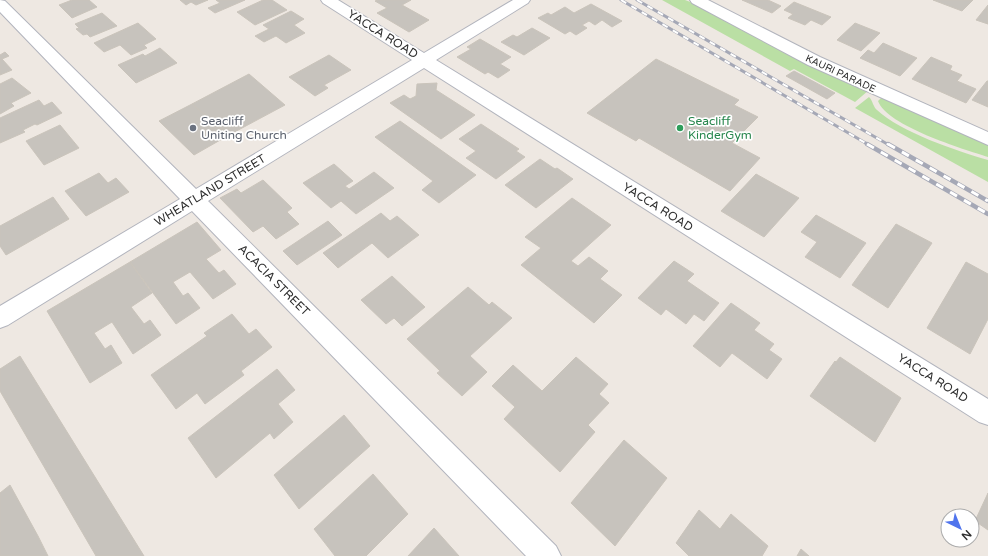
<svg xmlns="http://www.w3.org/2000/svg" width="988" height="556" font-family="'Varela Round',sans-serif">
  <style>
    .green { fill: #badfa4 }
    .building { fill: #c7c3bd; stroke: #cac4bb }
    .lines { fill: none; stroke-linecap: round; stroke-linejoin: round }
    .minor-casing { stroke: #b2b4bd; stroke-width: 2 }
    .minor { fill: #fff; fill-rule: evenodd }
    .rail-far1-casing { stroke: #a5a8b6; stroke-width: 3 }
    .rail-casing { stroke: #a5a8b6; stroke-width: 4.5 }
    .rail-far1 { stroke: #fff; stroke-width: 2; stroke-dasharray: 6; stroke-linecap: butt }
    .rail { stroke: #fff; stroke-width: 3; stroke-dasharray: 8; stroke-linecap: butt }
    .worship-dot { fill: #6b7280; stroke: #fff; stroke-width: 1.5 }
    .leisure-dot { fill: #2e9e5b; stroke: #fff; stroke-width: 1.5 }
    .labels { text-anchor: middle; stroke-width: 3.5; stroke-linejoin: round; paint-order: stroke }
    .far-street-label { font-size: 10px; fill: #2e2e2e; stroke: #fff }
    .street-label { font-size: 12px; fill: #2e2e2e; stroke: #fff }
    .worship-label { font-size: 12px; fill: #5b616d; stroke: #fff; text-anchor: start }
    .leisure-label { font-size: 12px; fill: #27864d; stroke: #fff; text-anchor: start }
  </style>
  <rect width="100%" height="100%" fill="#eee8e2"/>
  <path class="green" d="M662 0H685L701 6 869 90 855 102 794 69 790 71Z
    M883 96 988 143V157C963 149 887 126 878 101Z
    M869 97C873 101 873 107 877 110 900 132 957 151 988 160V182L855 108Z"/>
  <path class="building" d="M72 0H89L97 7 72 18 59 5Z
    M180 0H208L196 5 191 2 186 5Z
    M216 0H245L215 13 208 8 220 3Z
    M263 0H272L287 10 255 25 237 12Z
    M378 0H411L402 5 429 20 409 32 377 13 387 8 375 1Z
    M742 0H768L781 6 772 13Z
    M933 0H973L962 11Z
    M794 2 831 17 822 25 811 20 805 25 788 18 793 14 784 10Z
    M591 4 622 21 612 27 602 20 595 25 589 21 582 25 587 28 576 35 570 31 565 34 538 18 548 13 551 15 565 7 574 13Z
    M988 5V24L976 20Z
    M291 11 304 19 294 25 305 33 286 43 276 36 264 42 255 36 269 29 263 25Z
    M102 13 117 26 90 37 87 34 83 35 76 29 79 28 75 24Z
    M138 23 156 39 144 45 147 48 131 55 120 45 104 52 94 43Z
    M855 23 880 33 861 51 837 40Z
    M532 28 550 38 524 55 501 42 513 35 517 37Z
    M480 39 511 57 500 64 510 70 498 78 488 72 485 74 457 57 471 49 467 47Z
    M883 43 917 58 900 76 860 58 868 50 874 53Z
    M160 48 177 63 136 83 118 65 143 54 145 56Z
    M5 52 9 56 2 59 12 70 0 75V55Z
    M329 55 351 70 324 85 328 88 315 96 289 77Z
    M931 57 952 66 950 70 962 75 957 81 976 89 966 103 912 79Z
    M656 59 739 100 734 105 758 117 732 143 760 158 730 191 639 138 636 141 587 113Z
    M794 71 835 93 827 99 786 76Z
    M249 74 285 105 229 135 192 104Z
    M12 78 31 93 11 103 14 106 0 114V84Z
    M987 81H988V107L972 100Z
    M437 83 436 90 475 115 441 139 390 103 404 95 410 99 416 96 417 84Z
    M39 100 44 106 52 102 62 113 37 125 35 124 23 130 25 132 0 143V118Z
    M192 104 229 135 194 155 159 121Z
    M400 121 476 175 439 203 422 190 433 181 375 137Z
    M481 124 519 149 516 151 525 157 496 179 466 158 476 151 459 139Z
    M60 125 79 148 44 165 26 141Z
    M540 159 555 169 557 168 573 179 536 208 505 185Z
    M334 164 353 181 345 186 349 189 374 172 394 188 356 214 341 201 331 208 303 183Z
    M99 173 108 183 116 178 129 192 86 216 65 191Z
    M756 174 799 198 764 237 721 211Z
    M263 180 292 208 287 212 299 224 276 239 263 226 253 232 220 198 237 189 241 193Z
    M53 197 69 219 6 255 0 246V226Z
    M572 198 611 225 571 261 578 266 589 257 608 271 600 279 622 295 594 323 521 265 541 248 525 237Z
    M381 213 390 221 397 216 419 235 388 258 372 243 338 268 323 253Z
    M816 215 866 243 840 278 805 257 817 242 801 232Z
    M328 221 342 235 297 265 283 251Z
    M197 222 221 250 206 259 219 273 224 270 236 284 213 299 190 272 173 282 183 296 188 293 200 308 176 324 130 262Z
    M896 224 932 243 888 308 852 285Z
    M674 261 694 274 687 281 719 303 704 321 694 314 686 324 666 309 661 315 638 298Z
    M130 262 152 293 131 307 144 324 150 320 161 335 133 354 112 322 94 333 105 349 111 345 122 363 90 383 47 311Z
    M966 262 988 274V319L970 354 927 328Z
    M392 276 425 307 402 326 394 318 386 324 361 300Z
    M468 287 489 305 492 302 512 318 470 356 487 372 462 396 437 373 440 371 407 339Z
    M731 303 760 323 754 330 774 344 769 350 782 359 767 379 732 353 720 367 693 346Z
    M232 314 249 334 256 329 272 347 241 371 244 375 205 404 197 393 176 409 151 375 207 336 204 333Z
    M20 356 144 556H96L0 391V369Z
    M576 357 608 384 599 394 609 403 588 425 595 432 560 472 504 419 515 407 492 386 513 365 542 391Z
    M840 357 901 398 875 442 810 396 835 361 836 362Z
    M277 369 295 390 278 404 293 422 274 439 270 433 216 478 188 438Z
    M344 415 370 446 299 509 274 475Z
    M624 440 667 478 615 546 571 503Z
    M373 474 408 514 366 556H335L314 529Z
    M10 485 38 536 48 556H0V493Z
    M988 493V530L975 521Z
    M699 510 720 529 731 514 768 546 762 556H689L676 543Z
    M434 528 459 556H408Z
    M801 549 809 556H797Z"/>
  <g class="lines">
    <defs>
      <path id="minor" d="M0 0 5 1 196 189 412 60 323 3 321 0H338L424 53 513 0H530L528 3 436 60 988 399V425L979 422 424 68 208 201 556 546 561 556H526L192 211 8 325 0 328V306L180 199 0 12Z
        M690 0H708L820 57 988 132V145L808 65 692 3Z"/>
    </defs>
    <use href="#minor" class="minor-casing"/>
    <use href="#minor" class="minor"/>
    <defs>
      <path id="rail-far1" d="M621 0 869 145
        M637 0 889 145"/>
      <path id="rail" d="M867 144 988 214
        M888 144 988 201"/>
    </defs>
    <use href="#rail-far1" class="rail-far1-casing"/>
    <use href="#rail" class="rail-casing"/>
    <use href="#rail-far1" class="rail-far1"/>
    <use href="#rail" class="rail"/>
  </g>
  <circle class="worship-dot" cx="193" cy="128" r="4"/>
  <circle class="leisure-dot" cx="680" cy="128" r="4"/>
  <g class="labels">
    <g class="far-street-label">
      <text transform="translate(841 73) rotate(25)" y="4">KAURI PARADE</text>
    </g>
    <g class="street-label">
      <text transform="translate(383 34) rotate(32)" y="4">YACCA ROAD</text>
      <text transform="translate(210 190) rotate(-31)" y="4">WHEATLAND STREET</text>
      <text transform="translate(658 207) rotate(32)" y="4">YACCA ROAD</text>
      <text transform="translate(274 280) rotate(45)" y="4">ACACIA STREET</text>
      <text transform="translate(933 378) rotate(32)" y="4">YACCA ROAD</text>
    </g>
    <g class="worship-label">
      <text x="201" y="125">Seacliff<tspan x="201" dy="14">Uniting Church</tspan></text>
    </g>
    <g class="leisure-label">
      <text x="688" y="125">Seacliff<tspan x="688" dy="14">KinderGym</tspan></text>
    </g>
  </g>
  <g transform="translate(960 528) rotate(137)"><circle r="19" fill="#ffffff" stroke="#ababab"/>
  <path d="M0-3L7 15L0 10L-7 15Z" fill="#5074ed"/>
  <text y="-6" font-size="11" font-weight="bold" text-anchor="middle" fill="#2e2e2e">N</text>
  </g>
</svg>
